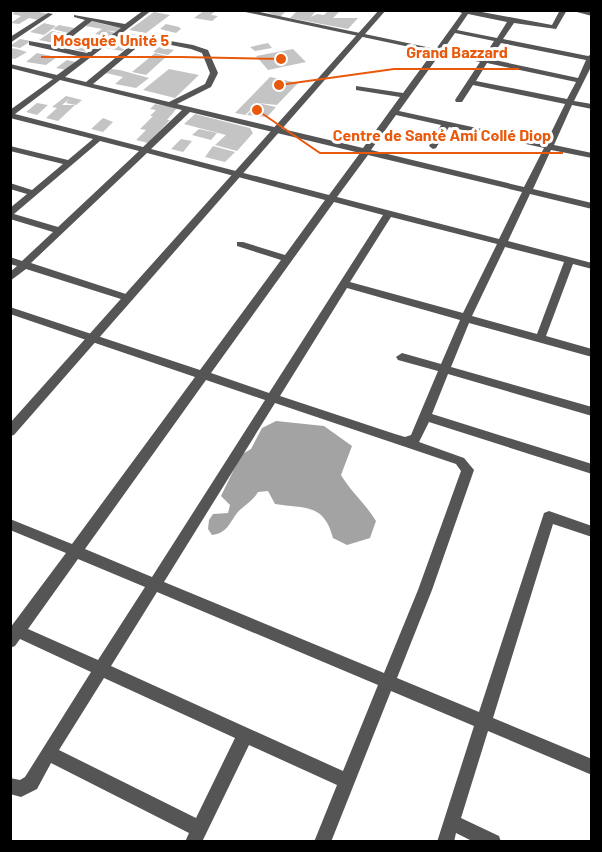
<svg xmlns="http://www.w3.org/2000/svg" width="602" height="852" font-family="Barlow,sans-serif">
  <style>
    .water { fill: #a3a3a3 }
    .building { fill: #c4c4c4 }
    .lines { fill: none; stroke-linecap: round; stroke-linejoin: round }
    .minor { fill: #555; fill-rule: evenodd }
    .tertiary { fill: #555; fill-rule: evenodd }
    .leader { fill: none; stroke: #e8590c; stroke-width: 2 }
    .callout-dot { fill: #e8590c; stroke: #fff; stroke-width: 2 }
    .callout-label { font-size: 16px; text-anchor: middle; font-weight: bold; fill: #e8590c; stroke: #fff; stroke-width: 6; stroke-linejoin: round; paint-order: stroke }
  </style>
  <rect width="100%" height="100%" fill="#fff"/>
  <path class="water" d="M276 421 324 426 352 446 341 475C351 492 365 503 376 521L370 538 347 545 333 538C324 503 305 509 275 504L268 491 258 492C252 502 244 505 237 513 229 524 227 533 212 535L208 529 209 520 213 514 228 513 230 505 221 496 241 455 251 449 262 428Z"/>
  <path class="building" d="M17 10H30L48 14 38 20 29 18 19 24 11 23 21 16 12 14Z
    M205 10H216L211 15 218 16 212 21 194 18Z
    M261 10H287L280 17Z
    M298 10 315 12 311 17 317 14 324 15 317 22 329 10H341L333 18H358L348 29 290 18Z
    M154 12 170 15 146 33 129 30Z
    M92 21 107 25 123 28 117 32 105 30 116 33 110 37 95 34 102 29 86 26Z
    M44 23 56 26 44 35 30 32Z
    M166 24 179 27 181 29 176 33 160 29Z
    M59 25 74 28 68 33 53 29Z
    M52 31 67 34 54 43 39 40Z
    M126 33 142 36 122 51 106 48 119 38 128 40 121 38Z
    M89 38 105 41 90 53 74 49Z
    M20 39 31 41 20 48 10 46Z
    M268 43 272 48 255 51 250 47Z
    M159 47 174 50 168 55 153 52Z
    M10 48 17 49 27 52 15 59 10 58Z
    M293 49 306 62 268 70 256 56Z
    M37 53 46 55 57 57 46 65 26 62Z
    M155 53 167 56 146 75 132 72Z
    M67 60 76 62 66 70 56 68Z
    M111 69 120 70 149 78 136 88 115 84 123 77 106 73Z
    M169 69 199 75 175 98 143 90Z
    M270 77 298 83 277 105 258 103 276 107 267 117 247 115 256 105 245 115 235 113Z
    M66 96 82 100 76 105 66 103 69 99 62 105H75L58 121 46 118 57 108 52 107Z
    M37 103 48 105 37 115 26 112Z
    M155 104 177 108 167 120H170L148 143 136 140 146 130 140 129 153 116H150L156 110 150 109Z
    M195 114 250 128 253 133 237 151 215 145 226 135 184 124Z
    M103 118 113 122 103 132 91 129Z
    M199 129 217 133 211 140 192 135Z
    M181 139 192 141 183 152 171 149Z
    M213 146 235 152 225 162 205 157Z"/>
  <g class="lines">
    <path class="minor" d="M144 10H152L65 77 86 82 142 36 193 45 208 50 218 73 211 87 177 104 363 148 400 97 356 90V86L403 93 433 52 236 10H251L436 49 462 13 453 10H471L552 25 560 10H567L556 29 514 23 503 39 588 56 592 54V65L574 101 592 104V109L572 105 554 145 592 153V158L551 150 533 189 592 203V209L530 194 508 241 592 263V269L573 264 546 336 592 349V357L469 323 451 367 592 407V416L448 374 432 414 592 464V474L429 422 419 442 464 458 474 470 432 590 397 678 479 712 544 513 549 511 592 526V537L553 524 493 718 592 759V775L488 731 461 818 499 836 501 842H474L456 833 454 842H437L474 726 391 691 331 842H314L337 785 249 745 202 842H185L189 833 51 763 37 789 21 797 10 794V778L20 780 25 777 91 672 20 639 15 646 10 648V628L66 553 10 530V519L72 544 195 377 10 314V307L200 370 281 260 237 246V242H243L285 255 325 200 147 153 31 263 132 296 133 298 132 300H124L26 269 10 281V272L17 266 10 264V257L22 261 53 232 10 219V208L27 194 10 189V183L32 190 63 164 10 151V146L68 160 93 139 10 118V110L53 79 10 68V64L57 75 82 57 29 45V41L52 45 85 20 74 17V15L125 24ZM468 14 507 22 497 38 457 30ZM92 21 121 28 87 53 59 47ZM455 33 494 41 483 58 443 50ZM146 40 191 49 202 53 210 73 205 84 169 102 93 84ZM501 43 586 60 578 78 490 59ZM440 54 480 62 455 100 456 102H462L473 85 565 104 546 143 399 111ZM487 63 576 82 567 99 476 81ZM60 80 182 110 143 147 15 114ZM190 112 360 153 329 195 151 149ZM396 115 441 125 429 146 433 149 436 148 449 127 544 148 524 187 371 150ZM100 141 139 151 58 227 14 214ZM368 155 522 192 499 239 337 197ZM334 202 383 215 269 393 211 373ZM391 217 497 244 463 313 350 282ZM505 247 564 262 537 334 472 316ZM347 288 460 320 441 364 402 353 396 357 398 360 438 371 411 435 405 437 395 434 280 396ZM206 380 265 400 152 577 85 549ZM275 403 456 464 461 471 418 590 384 673 164 582ZM78 559 145 587 98 660 28 629ZM157 592 378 685 343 771 111 666ZM104 678 235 738 196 818 59 750Z
      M572 10 592 12V16L573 11Z
      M48 13 53 14 10 43V37Z"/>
    <path class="tertiary" d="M379 10H386L14 435 10 436V423Z"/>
  </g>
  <path class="leader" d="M281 59L181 57H41M279 85L394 69H519M257 110L320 153H563"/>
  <g class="callout-dot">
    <circle cx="281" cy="59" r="6"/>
    <circle cx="279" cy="85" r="6"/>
    <circle cx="257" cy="110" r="6"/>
  </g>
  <g class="callout-label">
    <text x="111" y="46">Mosquée Unité 5</text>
    <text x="457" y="58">Grand Bazzard</text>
    <text x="442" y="141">Centre de Santé Ami Collé Diop</text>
  </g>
  <rect width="602" height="852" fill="none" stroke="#000000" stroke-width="24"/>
</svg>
